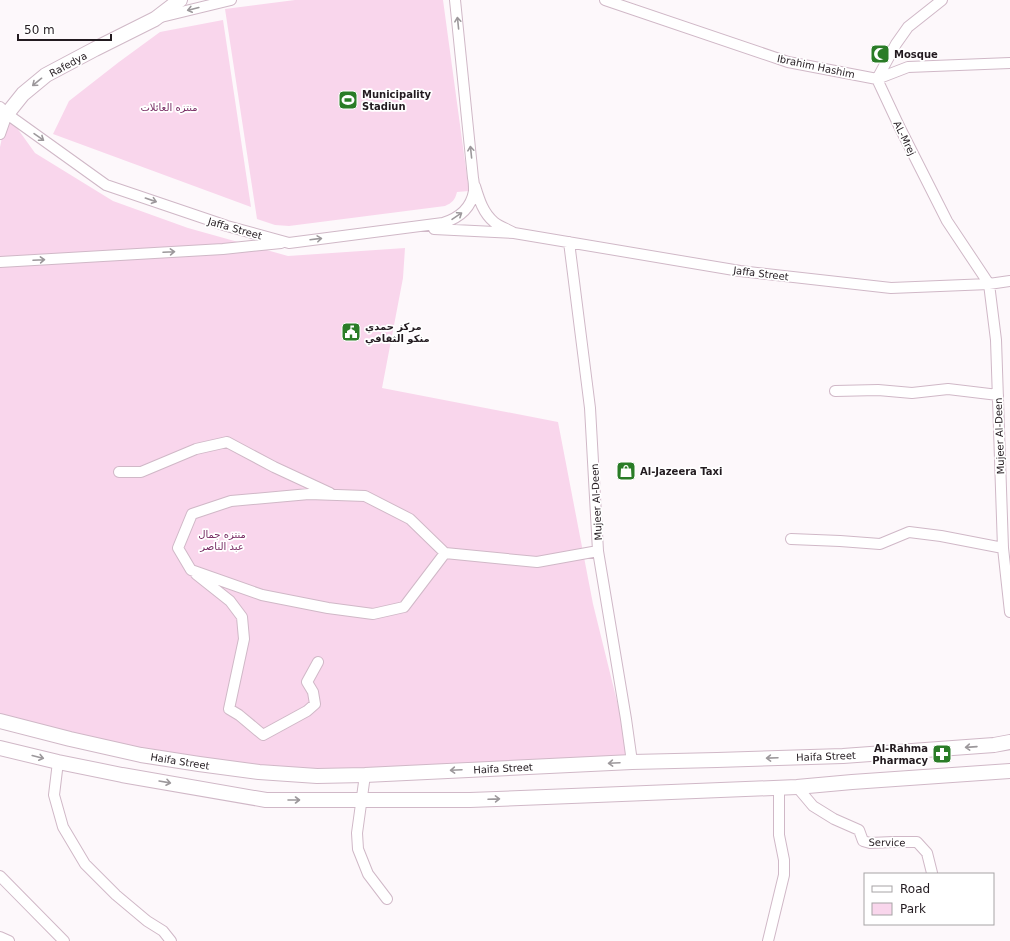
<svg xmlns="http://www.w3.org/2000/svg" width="1010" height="941" font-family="'DejaVu Sans',Vazirmatn,sans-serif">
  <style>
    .green { fill: #f9d6ec }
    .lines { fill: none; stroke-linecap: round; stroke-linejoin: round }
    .street-casing { stroke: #d0b8c7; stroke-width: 12 }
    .secondary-casing { stroke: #d0b8c7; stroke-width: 16 }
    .street { stroke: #fff; stroke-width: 10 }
    .secondary { stroke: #fff; stroke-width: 14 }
    .oneway { stroke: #9c989b }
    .labels { text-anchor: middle; stroke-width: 3.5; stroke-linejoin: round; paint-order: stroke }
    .poi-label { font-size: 10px; font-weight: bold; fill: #231b20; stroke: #fff; text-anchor: start }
    .street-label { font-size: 10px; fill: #231b20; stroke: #fff }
    .park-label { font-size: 10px; fill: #772c63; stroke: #fff }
  </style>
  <rect width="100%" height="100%" fill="#fdf8fb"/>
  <path class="green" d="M295 0H443L469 191 457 192C455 200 452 203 445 206L289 226 275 225 257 219 225 9Z
    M223 20 251 207 53 134 69 101 119 62 160 32Z
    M7 114 35 153 113 201 188 228 288 256 405 248 403 278 382 388 558 422 593 604 632 762 259 772 0 723V147Z"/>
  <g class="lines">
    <defs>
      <path id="street" d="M605 0 788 62 877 79 908 67 1010 63
        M942 0 908 27 896 44 877 79 899 126 947 221 989 284 996 340 1003 548 1010 612
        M161 17 231 0
        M0 107 7 114 106 185 227 226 289 243 443 223C459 218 471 209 474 191 474 187 474 182 473 178L455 0
        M0 134 7 114
        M434 229 514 233C508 229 500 227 494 222 483 213 479 199 475 186
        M514 233 740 271 891 288 989 284 1010 281
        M569 242 590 408 598 551 626 719 632 762
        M0 262 223 249 281 243
        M835 391 878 390 912 393 948 389 998 395
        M119 472H141L196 449 227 442 274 467 330 493
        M791 539 840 541 880 544 909 532 941 536 1003 548
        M445 553 404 607 373 614 328 608 262 595 191 570 178 548 192 514 231 501 309 494 365 496 410 519 445 553 537 562 598 551
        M196 574 230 601 242 617 244 639 229 709 239 715 263 735 307 711 315 704 313 692 307 682 318 662
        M58 762 54 795 63 827 85 864 116 895 147 921 163 931 171 941
        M365 775 357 833 358 849 368 874 387 899
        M797 787 813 806 834 819 859 830 863 841 870 843 893 842H917L927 853 932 873
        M0 876 64 941
        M0 937 9 941
        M768 941 784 875V860L779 835V787"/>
      <path id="secondary" d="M0 117 7 114 23 94 46 75 95 49 155 19 180 0
        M0 721 70 739 141 755 199 764 259 772 317 776 365 775 632 762 717 760 843 756 994 745 1010 742
        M0 748 58 762 122 775 266 800H470L597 795 797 787 852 782 1010 771"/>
    </defs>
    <use href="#street" class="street-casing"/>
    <use href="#secondary" class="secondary-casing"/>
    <use href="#street" class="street"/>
    <use href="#secondary" class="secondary"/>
  </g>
  <defs><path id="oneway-shaft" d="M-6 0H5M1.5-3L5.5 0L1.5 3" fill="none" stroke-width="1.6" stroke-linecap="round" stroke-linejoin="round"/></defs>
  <g class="oneway">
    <use href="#oneway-shaft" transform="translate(193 9) rotate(166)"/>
    <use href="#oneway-shaft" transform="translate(458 23) rotate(-96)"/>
    <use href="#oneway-shaft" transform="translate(37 82) rotate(141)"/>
    <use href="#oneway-shaft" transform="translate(39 137) rotate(35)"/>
    <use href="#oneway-shaft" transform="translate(471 152) rotate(-96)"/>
    <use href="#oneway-shaft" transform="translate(151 200) rotate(19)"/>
    <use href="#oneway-shaft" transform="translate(457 216) rotate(-34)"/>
    <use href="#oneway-shaft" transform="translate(316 239) rotate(-7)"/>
    <use href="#oneway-shaft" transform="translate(169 252) rotate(-3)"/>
    <use href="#oneway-shaft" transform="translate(39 260) rotate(-3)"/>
    <use href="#oneway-shaft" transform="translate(971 747) rotate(176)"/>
    <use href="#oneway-shaft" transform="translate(38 757) rotate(14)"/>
    <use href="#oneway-shaft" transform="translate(772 758) rotate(178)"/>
    <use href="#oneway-shaft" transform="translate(614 763) rotate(177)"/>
    <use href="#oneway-shaft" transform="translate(456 770) rotate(177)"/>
    <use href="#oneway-shaft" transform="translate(165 782) rotate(10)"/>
    <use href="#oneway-shaft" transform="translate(494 799) rotate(-2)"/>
    <use href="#oneway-shaft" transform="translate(294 800)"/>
  </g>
  <defs>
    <symbol id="mosque-square" viewBox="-11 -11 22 22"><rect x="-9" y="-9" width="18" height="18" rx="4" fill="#2a7c27" stroke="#fff"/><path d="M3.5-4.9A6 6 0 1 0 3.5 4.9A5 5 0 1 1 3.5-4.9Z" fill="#fff"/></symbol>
    <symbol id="stadium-square" viewBox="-11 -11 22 22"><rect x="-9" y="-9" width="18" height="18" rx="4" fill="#2a7c27" stroke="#fff"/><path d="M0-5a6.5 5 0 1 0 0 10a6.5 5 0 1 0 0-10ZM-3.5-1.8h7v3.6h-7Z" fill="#fff"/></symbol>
    <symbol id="civic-square" viewBox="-11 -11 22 22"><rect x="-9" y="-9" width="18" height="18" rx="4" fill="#2a7c27" stroke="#fff"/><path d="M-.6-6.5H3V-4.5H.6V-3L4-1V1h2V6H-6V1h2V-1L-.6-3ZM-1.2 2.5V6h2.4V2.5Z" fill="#fff"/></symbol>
    <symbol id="shop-square" viewBox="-11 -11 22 22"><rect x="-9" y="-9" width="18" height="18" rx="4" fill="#2a7c27" stroke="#fff"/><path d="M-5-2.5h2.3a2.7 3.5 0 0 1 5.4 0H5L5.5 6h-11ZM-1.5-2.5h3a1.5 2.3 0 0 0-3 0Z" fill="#fff"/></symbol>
    <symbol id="pharmacy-square" viewBox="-11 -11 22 22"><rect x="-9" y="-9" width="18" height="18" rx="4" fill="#2a7c27" stroke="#fff"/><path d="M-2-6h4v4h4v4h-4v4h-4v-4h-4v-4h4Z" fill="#fff"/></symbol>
  </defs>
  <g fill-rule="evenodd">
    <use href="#mosque-square" x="869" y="43" width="22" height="22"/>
    <use href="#stadium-square" x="337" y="89" width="22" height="22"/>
    <use href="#civic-square" x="340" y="321" width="22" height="22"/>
    <use href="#shop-square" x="615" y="460" width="22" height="22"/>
    <use href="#pharmacy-square" x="931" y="743" width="22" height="22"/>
  </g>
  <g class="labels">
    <g class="poi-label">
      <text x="894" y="58">Mosque</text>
      <text x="362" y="98">Municipality<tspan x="362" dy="12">Stadiun</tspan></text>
      <text x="365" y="330">مركز حمدي<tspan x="365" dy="12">منكو الثقافي</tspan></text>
      <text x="640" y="475">Al-Jazeera Taxi</text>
      <text x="928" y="752" text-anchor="end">Al-Rahma<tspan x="928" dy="12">Pharmacy</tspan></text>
    </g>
    <g class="street-label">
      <text transform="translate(68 64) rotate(-28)" y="4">Rafedya</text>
      <text transform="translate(816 66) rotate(12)" y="4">Ibrahim Hashim</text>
      <text transform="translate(905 138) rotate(64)" y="4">AL-Mrej</text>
      <text transform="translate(235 228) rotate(16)" y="4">Jaffa Street</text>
      <text transform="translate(761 273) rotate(7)" y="4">Jaffa Street</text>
      <text transform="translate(999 436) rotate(-92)" y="4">Mujeer Al-Deen</text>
      <text transform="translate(596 502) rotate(-93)" y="4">Mujeer Al-Deen</text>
      <text transform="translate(826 756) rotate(-2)" y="4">Haifa Street</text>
      <text transform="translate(180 761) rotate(9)" y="4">Haifa Street</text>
      <text transform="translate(503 768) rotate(-3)" y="4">Haifa Street</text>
      <text transform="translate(887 842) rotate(1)" y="4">Service</text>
    </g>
    <g class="park-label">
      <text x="169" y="111">منتزه العائلات</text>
      <text x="222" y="538">منتزه جمال<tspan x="222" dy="12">عبد الناصر</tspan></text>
    </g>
  </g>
  <rect x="864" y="873" width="130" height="52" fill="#ffffff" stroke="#a7a4a6"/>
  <rect x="872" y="886" width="20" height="6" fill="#ffffff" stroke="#a7a4a6"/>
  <text x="900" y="893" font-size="12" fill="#231b20">Road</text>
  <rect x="872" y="903" width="20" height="12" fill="#f9d6ec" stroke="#a7a4a6"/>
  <text x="900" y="913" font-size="12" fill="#231b20">Park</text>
  <path d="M18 34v6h93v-6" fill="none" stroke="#231b20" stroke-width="2"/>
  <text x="24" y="34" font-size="12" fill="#231b20" stroke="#ffffff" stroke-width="3" paint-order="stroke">50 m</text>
</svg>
